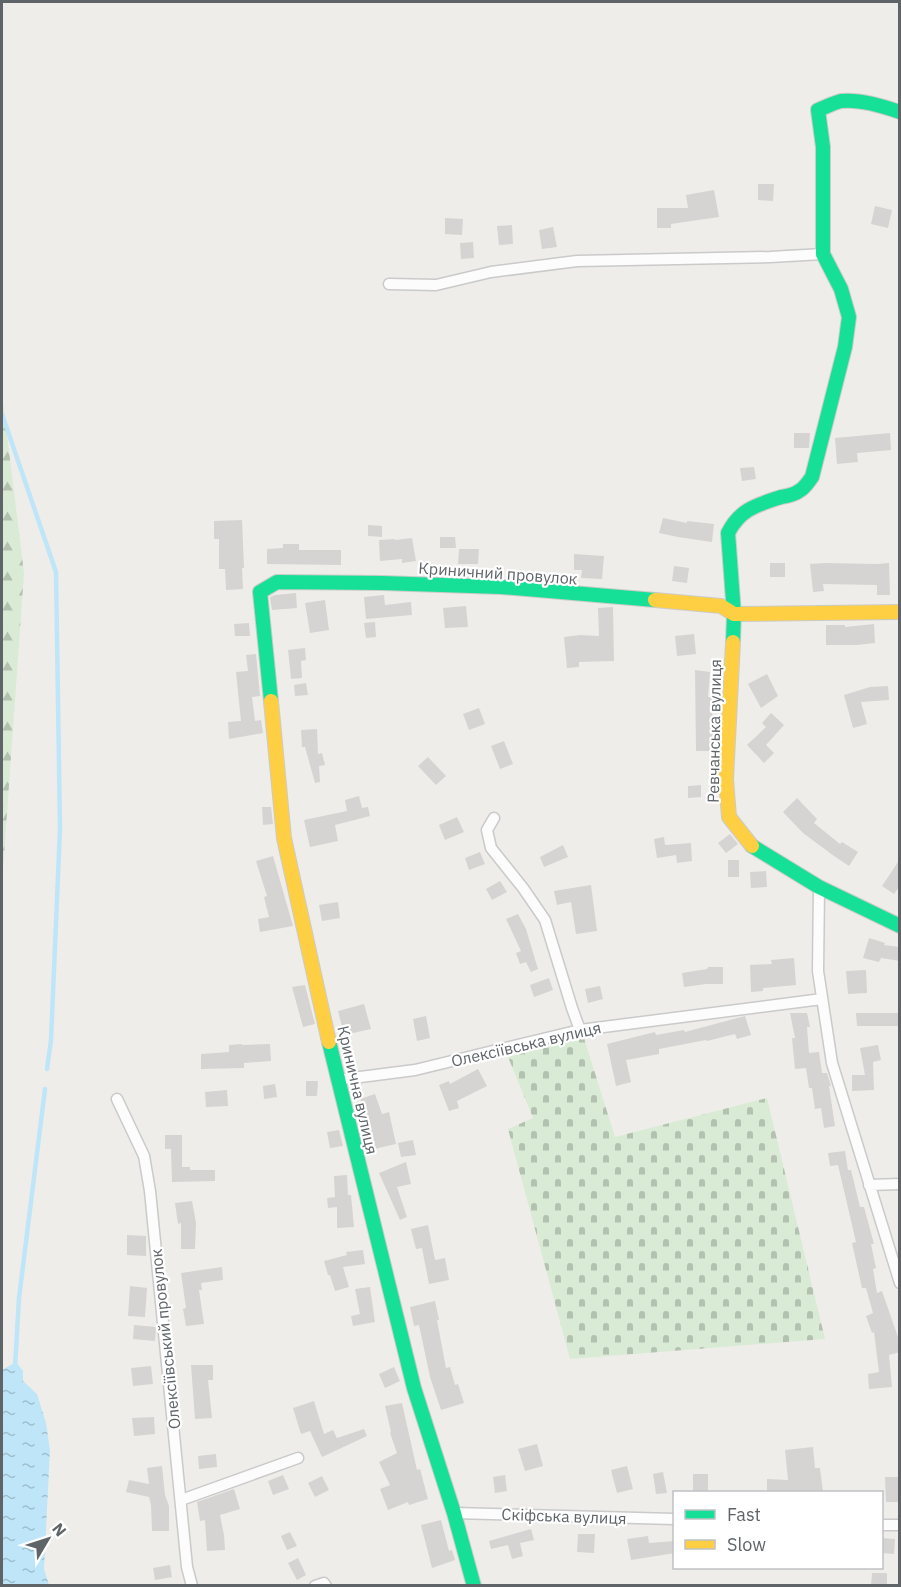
<svg xmlns="http://www.w3.org/2000/svg" width="901" height="1587" font-family="'IBM Plex Sans',sans-serif">
  <style>
    .forest { fill: url(#forest-firs) }
    .cemetery { fill: url(#cemetery-stones) }
    .water { fill: url(#water-ripples) }
    .lines { fill: none; stroke-linecap: round; stroke-linejoin: round }
    .stream { stroke: #bee6f8; stroke-width: 4.5 }
    .building { fill: #d5d4d2 }
    .street-casing { stroke: #cacaca; stroke-width: 13 }
    .fast-casing { stroke: #cbcbcb; stroke-width: 16 }
    .slow-casing { stroke: #cbcbcb; stroke-width: 16 }
    .street { stroke: #fdfcfc; stroke-width: 10 }
    .fast { stroke: #16e098; stroke-width: 14 }
    .slow { stroke: #ffcf43; stroke-width: 14 }
    .labels { text-anchor: middle; stroke-width: 4.5; stroke-linejoin: round; paint-order: stroke }
    .street-label { font-size: 16px; fill: #5e6468; stroke: #fff }
  </style>
  <defs>
    <pattern id="forest-firs" width="22" height="20" patternUnits="userSpaceOnUse" patternTransform="scale(1.5)"><rect width="22" height="20" fill="#d9ebd4"/><path d="M5 1l3.5 6h-7zM16 11l3.5 6h-7z" fill="#b3c2b0"/></pattern>
    <pattern id="cemetery-stones" width="16" height="16" patternUnits="userSpaceOnUse" patternTransform="scale(1.5)"><rect width="16" height="16" fill="#d9ebd4"/><path d="M2 7V4a2 2 0 0 1 4 0v3zM10 15v-3a2 2 0 0 1 4 0v3z" fill="#b3c2b0"/></pattern>
    <pattern id="water-ripples" width="26" height="14" patternUnits="userSpaceOnUse" patternTransform="scale(1.5)"><rect width="26" height="14" fill="#bee6f8"/><path d="M2 4q2-2 4 0t4 0M15 11q2-2 4 0t4 0" fill="none" stroke="#9ebecd"/></pattern>
  </defs>
  <rect width="100%" height="100%" fill="#efede9"/>
  <path class="forest" d="M2 394 24 573 2 884Z"/>
  <path class="cemetery" d="M584 1038 615 1137 767 1098 825 1339 570 1359 508 1129 533 1118 508 1057Z"/>
  <path class="water" d="M16 1362 23 1371V1381L37 1394 46 1423 50 1450 44 1569 49 1585H2V1370Z"/>
  <g class="lines">
    <path class="stream" d="M2 414 56 572 60 829 51 1040 47 1069
      M15 1367 19 1298 45 1089"/>
  </g>
  <path class="building" d="M758 184H774L773 201 758 200Z
    M714 190 719 217 671 224V228H657V208H688L686 195Z
    M875 206 892 210 888 228 871 224Z
    M445 218 463 219 462 235 445 234Z
    M512 225 513 244 499 245 497 226Z
    M553 227 557 247 542 249 539 230Z
    M473 242 474 258 461 259 460 243Z
    M794 433H810L809 448H794Z
    M890 433 891 450 857 453 858 462 837 464 835 438Z
    M754 467 756 479 742 481 740 468Z
    M663 518 687 523V521L714 524 712 542 678 537 659 533Z
    M242 520 244 568H242L243 589 226 590 225 569H219V539H214V521Z
    M368 525 382 526V537L368 536Z
    M440 537H455L456 548H440Z
    M412 538 416 561 402 563V559L380 561 379 540 395 539V540Z
    M283 544H299V550H341V565L267 564V549L283 548Z
    M459 549H479L478 564H458Z
    M574 554 604 556 602 579 581 578 582 570H574Z
    M770 563H785V577H770Z
    M825 563 877 564 889 563 890 595H877V585L823 584 824 591 813 592 810 564Z
    M674 566 689 568 687 583 672 581Z
    M296 593 297 608 272 610 270 597 275 595Z
    M384 595 385 605 411 602 412 615 366 619 364 597Z
    M325 600 329 630 310 633 305 603Z
    M466 606 468 627 445 628 443 608Z
    M613 607 614 661 579 662V667L567 668 564 637 580 635 599 636 598 608Z
    M375 622 376 637 366 638 364 623Z
    M249 623 250 636H235L234 624Z
    M874 624 875 643 856 645H826V625H845V627Z
    M694 634 696 654 677 656 675 636Z
    M305 648 306 660 301 661 302 678 291 679 288 650Z
    M256 654 260 696 252 697 255 721 261 720 263 733 229 739 228 722 241 721 236 672 248 671 246 655Z
    M695 670 710 672 708 697H712L713 751H696Z
    M767 674 778 696 761 708 748 684Z
    M306 683 308 695 295 696 294 685Z
    M888 686 889 700 861 702 867 724 853 728 844 695 870 687Z
    M479 708 485 724 469 730 463 714Z
    M771 713 784 725 766 745 774 753 764 763 747 745 766 727 762 723Z
    M317 729 318 754 322 753 325 765 319 766 320 782 315 783 305 747H302L301 730Z
    M504 741 513 764 500 769 491 746Z
    M428 757 446 776 436 785 418 766Z
    M701 785V797L688 798V786Z
    M359 796 362 808 368 807 370 816 335 825 338 841 310 847 304 820 347 811 345 800Z
    M797 798 817 819 814 823 840 844 842 842 858 852 849 866 834 856 803 833 783 812Z
    M262 807H271L273 824 263 825Z
    M457 817 464 832 445 840 439 825Z
    M730 834 738 844 726 853 718 843Z
    M664 837 665 845 691 843 692 861 677 863 676 855 657 858 654 839Z
    M563 845 568 857 544 867 540 857Z
    M480 852 485 864 469 870 465 858Z
    M273 856 293 926 260 932 258 919 269 917 264 897 267 896 256 861Z
    M900 859V886L894 894 882 886Z
    M728 860H739V877H728Z
    M766 871 767 887 751 888 750 872Z
    M500 881 507 892 492 900 486 889Z
    M591 885 597 931 576 934 571 902 557 905 554 891Z
    M338 902 340 918 322 921 319 905Z
    M518 914 526 929 538 969 531 972 526 962 520 964 516 953 521 951 506 919Z
    M869 938 885 943 884 945 900 947V961L881 958 879 962 863 958Z
    M794 958 796 985 763 988V991L751 992 750 965 772 964 771 960Z
    M708 967H723V984H706L684 987 682 973 707 969Z
    M866 970 867 993 848 994 846 971Z
    M549 978 553 990 534 997 530 985Z
    M305 985 315 1024 303 1027 292 987Z
    M600 986 603 999 588 1003 585 989Z
    M364 1004 371 1029 344 1035 338 1011Z
    M790 1013H807L810 1027H807L809 1053 819 1052 822 1073H827L831 1086H829L835 1126 824 1128 821 1108 815 1109 812 1088H809L806 1068 795 1069 792 1038H795Z
    M856 1013H900V1026H857Z
    M426 1016 430 1038 417 1041 413 1019Z
    M745 1016 751 1035 737 1039 735 1034 707 1041 706 1040 659 1049V1054L626 1060 631 1082 616 1086 607 1044 655 1032 656 1035 684 1030 685 1032Z
    M242 1044V1045L270 1044 271 1061 244 1063V1068L201 1069V1054L229 1052V1045Z
    M878 1045 881 1060 873 1062 874 1090 852 1091V1075H865L860 1048Z
    M478 1069 487 1086 457 1101 459 1108 449 1111 439 1085 449 1081 450 1084Z
    M306 1081H318L317 1096H306Z
    M275 1084 277 1097 264 1099 263 1086Z
    M227 1090 228 1106 206 1107 205 1092Z
    M375 1094 382 1114 389 1112 396 1144 374 1149 366 1109 364 1110 360 1099Z
    M339 1130 343 1146 330 1148 327 1132Z
    M165 1135H182V1167H190V1170H215V1181L172 1182 171 1149H165Z
    M413 1140 416 1155 401 1157 398 1143Z
    M845 1151 848 1170H851L860 1207H864L874 1244H871L876 1268 873 1269 877 1293 882 1291 900 1343V1352L889 1355 892 1387 869 1389 868 1374 879 1372 874 1332 872 1333 866 1316 873 1313 866 1288H862L852 1243 856 1242 838 1165 830 1166 828 1153Z
    M406 1162 411 1184 397 1187 407 1217 400 1220 379 1173Z
    M347 1175 348 1195H351L354 1227 337 1228V1207L328 1208 327 1198 335 1197 334 1176Z
    M192 1201 196 1223 195 1249H181V1223L178 1224 175 1203Z
    M428 1225 435 1260 445 1258 449 1280 429 1284 422 1248 416 1249 411 1229Z
    M127 1235 146 1236V1256L127 1255Z
    M363 1250 365 1264 343 1267 349 1287 335 1291 330 1275H328L324 1261 347 1255 346 1252Z
    M222 1267 223 1280 201 1283 202 1290H199L204 1324 186 1326 183 1309 186 1308 181 1273Z
    M130 1286 147 1288 145 1317 128 1316Z
    M370 1287 375 1322 353 1326 351 1316 360 1314 355 1289Z
    M435 1301 439 1320H437L446 1368 450 1367 455 1385 458 1384 464 1403 441 1410 430 1377 419 1325 414 1326 410 1307Z
    M134 1325 156 1327 155 1341 133 1339Z
    M191 1365H213V1380H208L212 1418 195 1419Z
    M151 1366 153 1384 133 1386 131 1368Z
    M394 1367 400 1381 385 1388 379 1374Z
    M314 1401 324 1434 333 1430 337 1438 364 1429 367 1436 322 1457 310 1431 301 1434 293 1408Z
    M402 1403 417 1470 420 1469 428 1499 409 1505 408 1502 388 1510 380 1489 390 1485 379 1462 397 1453 390 1433 391 1432 385 1406Z
    M154 1417 155 1434 134 1436 132 1418Z
    M537 1444 543 1466 525 1471 518 1449Z
    M813 1447 815 1468H820L823 1492H767V1479L788 1480 785 1450Z
    M216 1454 217 1467 199 1469 198 1456Z
    M162 1466 165 1495 169 1506V1531H152L151 1505 149 1497 126 1492 129 1480 149 1484 147 1468Z
    M627 1466 633 1489 617 1493 611 1470Z
    M663 1472 667 1493 656 1494 653 1474Z
    M693 1474H708V1492H693Z
    M283 1475 289 1489 273 1495 268 1481Z
    M505 1475 507 1491 495 1493 493 1477Z
    M322 1476 329 1490 315 1497 308 1483Z
    M885 1477H900V1502H886Z
    M234 1489 240 1509 220 1515 224 1535 225 1550 207 1551 205 1520 200 1521 197 1502Z
    M441 1520 449 1551 452 1550 455 1560 432 1568 421 1525Z
    M531 1529 534 1540 520 1543 523 1556 512 1559 508 1545 491 1549 489 1541Z
    M290 1532 297 1546 287 1550 281 1536Z
    M578 1534H595L594 1553 577 1552Z
    M648 1536 649 1543 675 1541V1553L631 1560 627 1539Z
    M882 1538 895 1539 894 1554 882 1553Z
    M298 1558 306 1575 297 1580 288 1563Z
    M170 1565 172 1577 155 1580 153 1568Z
    M872 1573H887V1586H871Z"/>
  <g class="lines">
    <defs>
      <path id="street" d="M389 284 436 285 491 272 577 261 770 257 823 254
        M494 818 487 830 491 848 523 888 545 920 572 1008 580 1030
        M819 887 818 971 832 1063 900 1283
        M337 1080 415 1070 580 1030 822 999
        M117 1099 144 1156 150 1191 187 1567 192 1586
        M869 1185 900 1184
        M181 1500 298 1458
        M454 1513 674 1519
        M882 1525H900
        M315 1586 324 1583 326 1586"/>
      <path id="fast" d="M733 642 734 614 728 533C740 509 757 505 781 497 787 496 794 495 799 491 805 488 808 482 812 477L845 347 849 317 841 289 823 254V147L818 110C826 107 833 103 841 101 860 99 882 106 900 112
        M271 701 260 592 277 582 382 583 501 587 655 600
        M752 846 819 887 900 926
        M329 1042 414 1388 454 1513 474 1586"/>
      <path id="slow" d="M655 600 721 606 734 614 900 612
        M733 642 726 779 729 817 752 846
        M271 701 284 838 329 1042"/>
    </defs>
    <use href="#street" class="street-casing"/>
    <use href="#fast" class="fast-casing"/>
    <use href="#slow" class="slow-casing"/>
    <use href="#street" class="street"/>
    <use href="#fast" class="fast"/>
    <use href="#slow" class="slow"/>
  </g>
  <g class="labels">
    <g class="street-label">
      <text transform="translate(498 573) rotate(4)" y="6">Криничний провулок</text>
      <text transform="translate(714 731) rotate(-89)" y="6">Ревчанська вулиця</text>
      <text transform="translate(526 1044) rotate(-13)" y="6">Олексіївська вулиця</text>
      <text transform="translate(358 1090) rotate(77)" y="6">Кринична вулиця</text>
      <text transform="translate(165 1339) rotate(-96)" y="6">Олексіївський провулок</text>
      <text transform="translate(564 1516) rotate(2)" y="6">Скіфська вулиця</text>
    </g>
  </g>
  <rect width="901" height="1587" fill="none" stroke="#5e6468" stroke-width="6"/>
  <rect x="673" y="1491" width="210" height="78" fill="#ffffff" stroke="#bfc1c3" stroke-width="1.5"/>
  <rect x="685" y="1510" width="30" height="9" fill="#16e098" stroke="#bfc1c3" stroke-width="1.5"/>
  <text x="727" y="1521" font-size="18" fill="#5e6468">Fast</text>
  <rect x="685" y="1540" width="30" height="9" fill="#ffcf43" stroke="#bfc1c3" stroke-width="1.5"/>
  <text x="727" y="1551" font-size="18" fill="#5e6468">Slow</text>
  <g transform="translate(48 1539) rotate(51)" stroke="#ffffff" stroke-width="4.5" paint-order="stroke">
  <path d="M0-4.5L10 22L0 15L-10 22Z" fill="#5e6468"/>
  <text y="-9" font-size="16" font-weight="bold" text-anchor="middle" fill="#5e6468">N</text>
  </g>
</svg>
